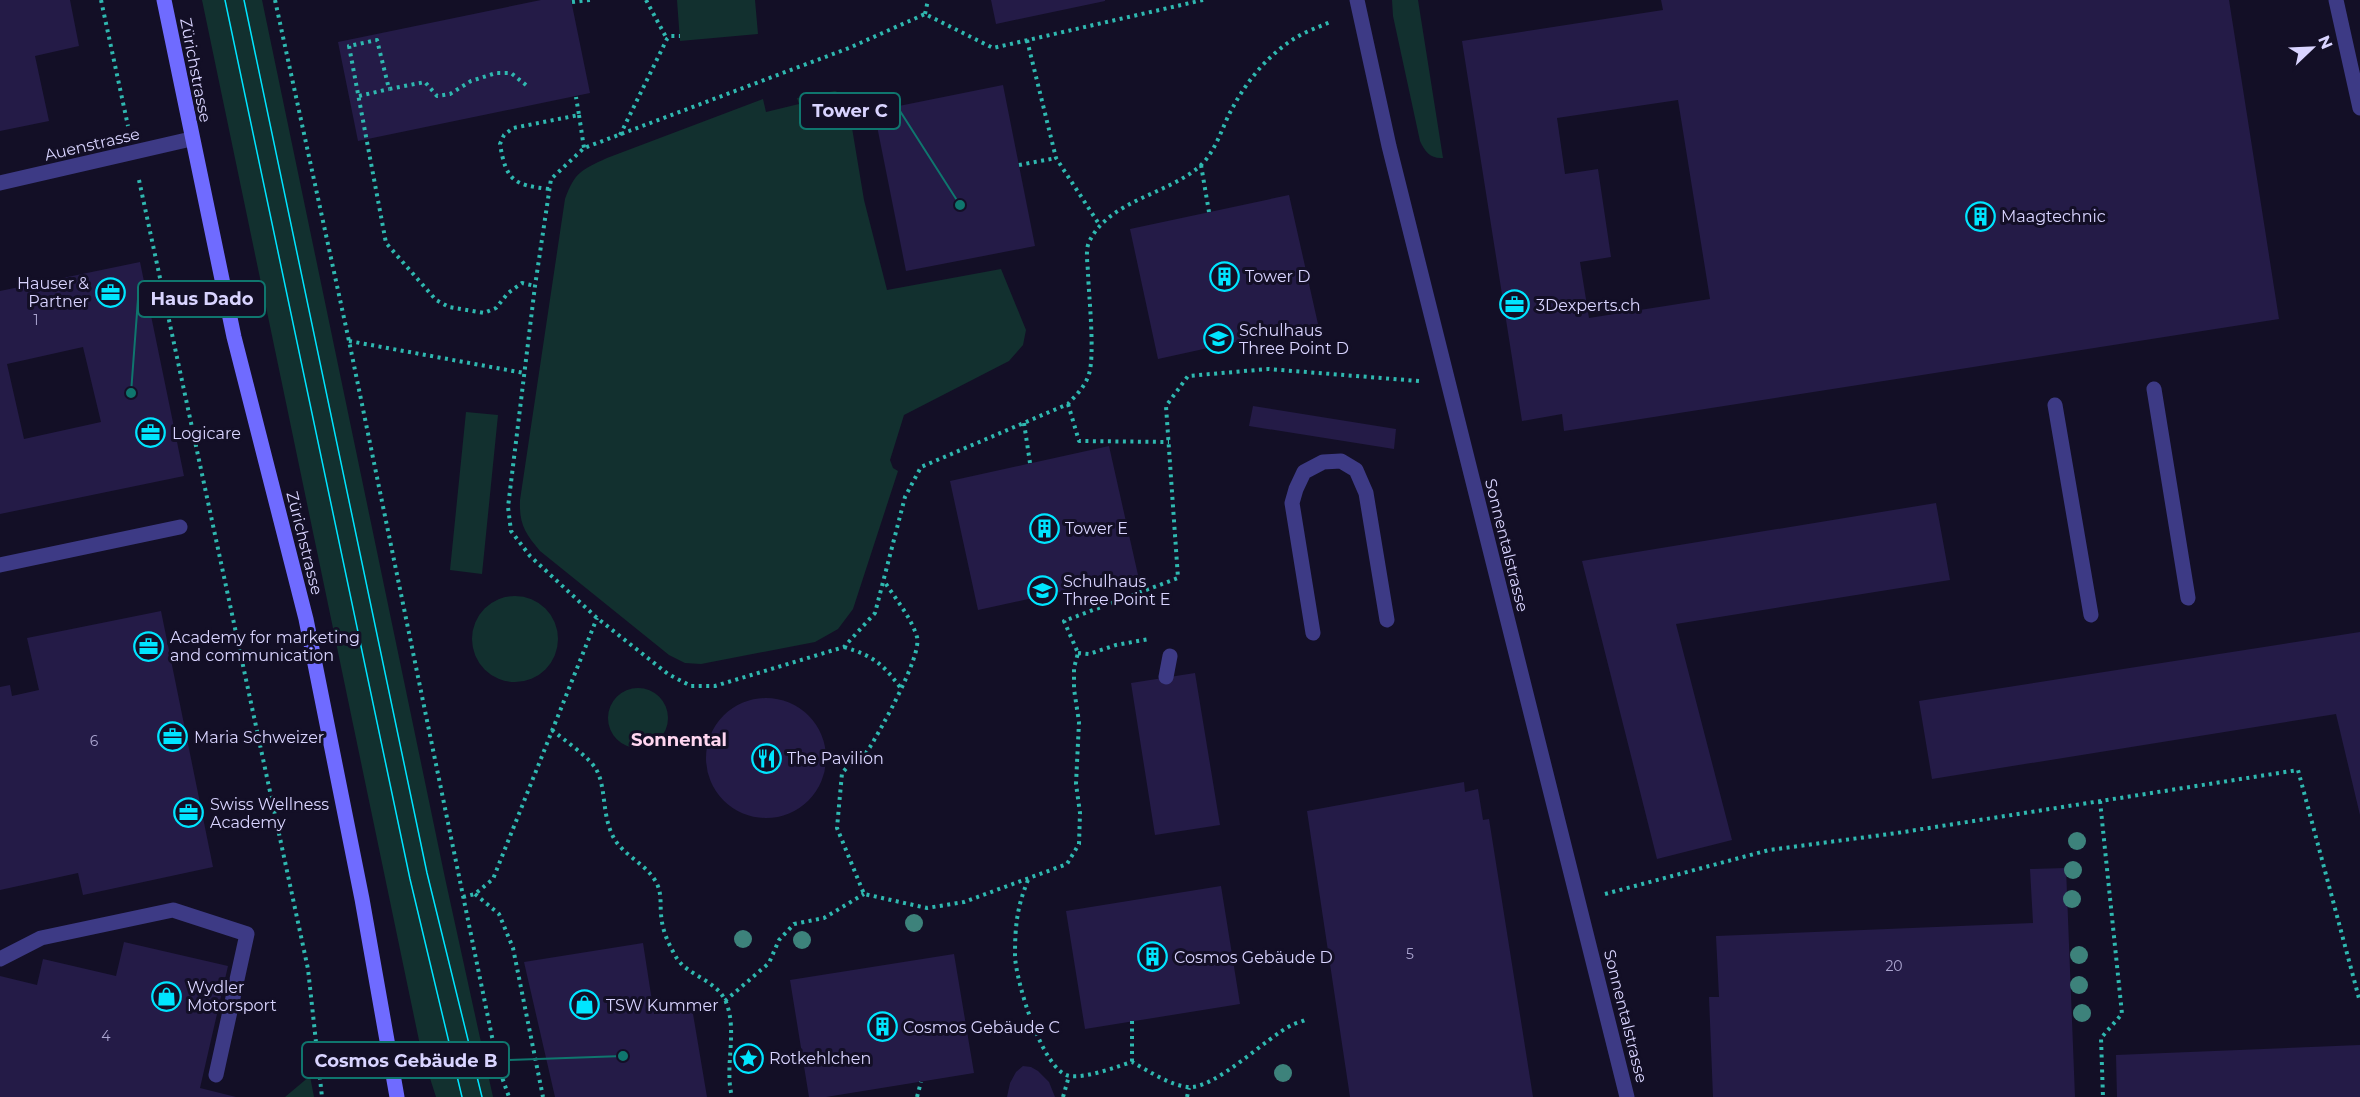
<svg xmlns="http://www.w3.org/2000/svg" width="2360" height="1097" font-family="Montserrat,sans-serif">
  <style>
    .green { fill: #12302f }
    .building { fill: #241b47; fill-rule: evenodd }
    .lines { fill: none; stroke-linecap: round; stroke-linejoin: round }
    .path { stroke: #2fb8b0; stroke-width: 4; stroke-dasharray: 3 4.5; stroke-linecap: butt }
    .lane { stroke: #3d3a85; stroke-width: 15 }
    .street { stroke: #3d3a85; stroke-width: 15 }
    .secondary { stroke: #6f6bff; stroke-width: 15 }
    .tram { stroke: #00e5ff; stroke-width: 1.5 }
    .tree { fill: #3d827b }
    .labels { text-anchor: middle; stroke-width: 6; stroke-linejoin: round; paint-order: stroke }
    .number-label { font-size: 14px; fill: #aca6d1 }
    .street-label { font-size: 16px; fill: #d9d4ff; stroke: #130f26 }
    .poi-label { font-size: 16px; fill: #d9d4ff; stroke: #130f26; text-anchor: start }
    .neighbourhood-label { font-size: 18px; font-weight: bold; fill: #ffd6f0; stroke: #130f26 }
    .leader { fill: none; stroke: #0f766e; stroke-width: 2 }
    .callout-dot { fill: #0f766e; stroke: #130f26; stroke-width: 2 }
    .callout { fill: #130f26; stroke: #0f766e; stroke-width: 2 }
    .callout-label { font-size: 18px; text-anchor: middle; font-weight: bold; fill: #d9d4ff }
  </style>
  <rect width="100%" height="100%" fill="#130f26"/>
  <path class="green" d="M202 0H262L445 878 493 1097H436L421 1050Z
    M677 0H755L758 34 680 41Z
    M1392 0H1418L1443 158C1431 159 1425 152 1420 141L1393 16Z
    M835 91 844 95 848 104 864 200 887 290 1001 269 1026 330 1023 345 1009 361 904 415 890 460 893 468 898 471 853 609 838 629 815 642 701 664 685 663 669 655 540 551C525 533 519 524 520 500L565 199C575 172 581 170 607 158L763 99 766 112 799 104 797 98Z
    M466 412 498 415 482 574 450 570Z
    M472 639a43 43 0 1 1 86 0a43 43 0 1 1-86 0Z
    M608 718a30 30 0 1 1 60 0a30 30 0 1 1-60 0Z
    M310 1076 314 1097H285Z"/>
  <path class="building" d="M0 0H70L79 46 35 56 49 121 0 131Z
    M541 0H571L590 93 358 141 338 42Z
    M991 0H1105V1L996 24Z
    M1661 0H2229L2279 319 1564 431 1562 414 1522 421 1462 41 1663 10ZM1678 100 1710 299 1589 318 1580 262 1611 257 1598 169 1565 174 1557 118Z
    M1003 85 1035 246 906 271 874 111Z
    M1289 195 1318 324 1158 359 1130 229Z
    M140 262 184 476 0 514V291ZM83 347 101 422 24 439 7 364Z
    M1253 406 1396 429 1394 449 1249 426Z
    M1109 446 1138 575 978 610 950 481Z
    M1936 503 1950 580 1676 624 1732 840 1657 859 1582 561Z
    M161 611 213 867 83 895 78 873 0 890V687L10 685 12 696 39 690 27 638Z
    M2360 632V815L2336 714 1932 779 1919 701Z
    M1195 673 1220 825 1155 835 1131 683Z
    M706 758a60 60 0 1 1 120 0a60 60 0 1 1-120 0Z
    M1464 782 1465 792 1478 789 1483 820 1489 819 1533 1097H1350L1307 811Z
    M2066 868 2075 1097H1713L1709 997H1719L1716 936 2033 923 2030 869Z
    M1221 886 1240 1004 1085 1029 1066 911Z
    M124 942 228 966 200 1088 236 1097H0V976L37 985 43 959 116 976Z
    M643 943 654 1014 692 1008 707 1097H555L524 962Z
    M954 954 974 1073 826 1097H809L790 980Z
    M2360 1045V1097H2117L2116 1055Z
    M1023 1066 1031 1067 1038 1071 1049 1082 1055 1097H1007L1010 1083 1016 1072Z"/>
  <g class="lines">
    <path class="path" d="M101 0 128 126
      M275 0 349 341 498 1066 509 1097
      M646 0 667 39
      M1203 0 993 48 925 14 849 48 584 148 551 179 535 286 508 507 511 531 530 556 597 618 668 674 691 686H715L844 647 875 613 905 497 921 467 1068 404C1076 395 1085 387 1089 374 1095 355 1089 297 1088 274 1088 265 1085 251 1089 242 1109 200 1167 195 1200 166 1217 150 1222 126 1233 107 1248 79 1270 53 1297 37 1307 31 1319 27 1330 22
      M572 2 590 0
      M925 14 928 0
      M1027 40 1056 158 1099 224
      M526 85 511 73H496L471 81 450 94 437 96 425 82 389 89 377 40 349 46 386 243 436 300 449 307 484 313 496 308 508 293 522 283 535 286
      M359 96 389 89
      M579 115 584 148
      M620 135 667 39 670 36H680
      M1019 165 1056 158
      M1201 165 1209 212
      M139 180 308 969 322 1097
      M549 189C514 185 506 181 500 144L504 135 513 128 579 115 576 97
      M349 341 524 373
      M1068 404 1079 441 1169 442
      M1024 423 1030 463
      M844 647C873 656 882 663 900 687
      M1078 653 1089 654 1116 645 1149 639
      M552 730C564 740 588 756 596 769 607 788 601 817 615 840 625 856 647 865 656 882 662 893 660 903 661 914 662 930 668 943 676 957 687 976 716 979 726 1002 738 1032 724 1066 732 1097
      M853 761 862 758 870 747C882 727 922 656 917 637 911 617 895 598 884 581
      M851 763 842 773 837 828 864 894 927 908 964 902 1067 864 1079 844 1080 813 1076 784 1079 722 1074 689V668L1078 653 1064 621 1178 578 1166 406 1188 376 1268 369 1419 381
      M2100 801 2122 1014 2101 1038 2103 1097
      M1028 880C1017 907 1015 926 1015 955 1015 979 1043 1073 1070 1076 1088 1078 1115 1067 1132 1062 1149 1071 1169 1085 1188 1087 1214 1090 1267 1037 1292 1025 1296 1023 1301 1022 1305 1020
      M475 894 499 914 513 948 543 1097
      M1605 894 1769 850 1897 833 2298 770 2360 1002
      M463 897 475 894 493 879 597 618
      M725 1001 769 963 779 940 794 924 824 918 864 894
      M1132 1021V1062
      M917 1097 921 1082
      M1063 1097 1069 1076
      M1187 1097 1189 1088"/>
    <path class="lane" d="M2154 389 2188 598
      M2055 405 2091 615
      M0 565 180 527
      M1313 633 1292 503 1296 489 1304 472 1323 462 1341 461 1356 470 1366 493 1387 620
      M1166 677 1170 656
      M0 959 41 938 173 910 247 934 216 1075"/>
    <path class="street" d="M1357 0 1389 146 1627 1097
      M2336 0 2360 108
      M0 183 191 139"/>
    <path class="secondary" d="M164 0 234 337 306 619 362 899 397 1097"/>
    <path class="tram" d="M225 0 410 879 462 1097
      M244 0 427 873 482 1097"/>
  </g>
  <g class="tree">
    <circle cx="2077" cy="841" r="9"/>
    <circle cx="2073" cy="870" r="9"/>
    <circle cx="2072" cy="899" r="9"/>
    <circle cx="914" cy="923" r="9"/>
    <circle cx="743" cy="939" r="9"/>
    <circle cx="802" cy="940" r="9"/>
    <circle cx="2079" cy="955" r="9"/>
    <circle cx="2079" cy="985" r="9"/>
    <circle cx="2082" cy="1013" r="9"/>
    <circle cx="1283" cy="1073" r="9"/>
  </g>
  <defs>
    <symbol id="building-ring" viewBox="-11 -11 22 22"><circle r="9.5" fill="#130f26" stroke="#00e5ff" stroke-width="1.5"/><path d="M-4-6H4V6H1V3H-1V6H-4ZM-2.5-4.3h1.7v1.8h-1.7ZM.8-4.3h1.7v1.8H.8ZM-2.5-1h1.7V.8h-1.7ZM.8-1h1.7V.8H.8Z" fill="#00e5ff"/></symbol>
    <symbol id="office-ring" viewBox="-11 -11 22 22"><circle r="9.5" fill="#130f26" stroke="#00e5ff" stroke-width="1.5"/><path d="M-6-3h4V-5.5h4V-3h4V5H-6ZM-1-4.5V-3h2v-1.5ZM-6 0V1H6V0Z" fill="#00e5ff"/></symbol>
    <symbol id="school-ring" viewBox="-11 -11 22 22"><circle r="9.5" fill="#130f26" stroke="#00e5ff" stroke-width="1.5"/><path d="M0-5L7-2L0 1L-7-2ZM-4 1L0 2.5L4 1V4Q0 6-4 4Z" fill="#00e5ff"/></symbol>
    <symbol id="restaurant-ring" viewBox="-11 -11 22 22"><circle r="9.5" fill="#130f26" stroke="#00e5ff" stroke-width="1.5"/><path d="M-5-6h1v4h1v-4h1v4h1v-4h1v5L-1.5 .5V6h-2V.5L-5-1ZM5-6V6H3V1.5H1.5Q1.5-4 5-6Z" fill="#00e5ff"/></symbol>
    <symbol id="shop-ring" viewBox="-11 -11 22 22"><circle r="9.5" fill="#130f26" stroke="#00e5ff" stroke-width="1.5"/><path d="M-5-2.5h2.3a2.7 3.5 0 0 1 5.4 0H5L5.5 6h-11ZM-1.5-2.5h3a1.5 2.3 0 0 0-3 0Z" fill="#00e5ff"/></symbol>
    <symbol id="sight-ring" viewBox="-11 -11 22 22"><circle r="9.5" fill="#130f26" stroke="#00e5ff" stroke-width="1.5"/><path d="M0-6L1.8-2.2L6-1.7L2.9 1.2L3.7 5.4L0 3.3L-3.7 5.4L-2.9 1.2L-6-1.7L-1.8-2.2Z" fill="#00e5ff"/></symbol>
  </defs>
  <g fill-rule="evenodd">
    <use href="#building-ring" x="1964" y="200" width="33" height="33"/>
    <use href="#building-ring" x="1208" y="260" width="33" height="33"/>
    <use href="#office-ring" x="94" y="276" width="33" height="33"/>
    <use href="#office-ring" x="1498" y="288" width="33" height="33"/>
    <use href="#school-ring" x="1202" y="322" width="33" height="33"/>
    <use href="#office-ring" x="134" y="416" width="33" height="33"/>
    <use href="#building-ring" x="1028" y="512" width="33" height="33"/>
    <use href="#school-ring" x="1026" y="574" width="33" height="33"/>
    <use href="#office-ring" x="132" y="630" width="33" height="33"/>
    <use href="#office-ring" x="156" y="720" width="33" height="33"/>
    <use href="#restaurant-ring" x="750" y="742" width="33" height="33"/>
    <use href="#office-ring" x="172" y="796" width="33" height="33"/>
    <use href="#building-ring" x="1136" y="940" width="33" height="33"/>
    <use href="#shop-ring" x="150" y="980" width="33" height="33"/>
    <use href="#shop-ring" x="568" y="988" width="33" height="33"/>
    <use href="#building-ring" x="866" y="1010" width="33" height="33"/>
    <use href="#sight-ring" x="732" y="1042" width="33" height="33"/>
  </g>
  <g class="labels">
    <g class="number-label">
      <text x="36" y="325">1</text>
      <text x="94" y="746">6</text>
      <text x="1410" y="959">5</text>
      <text x="1894" y="971">20</text>
      <text x="106" y="1041">4</text>
    </g>
    <g class="street-label">
      <text transform="translate(196 70) rotate(79)" y="6">Zürichstrasse</text>
      <text transform="translate(92 144) rotate(-13)" y="6">Auenstrasse</text>
      <text transform="translate(305 543) rotate(76)" y="6">Zürichstrasse</text>
      <text transform="translate(1507 545) rotate(76)" y="6">Sonnentalstrasse</text>
      <text transform="translate(1626 1016) rotate(76)" y="6">Sonnentalstrasse</text>
    </g>
    <g class="poi-label">
      <text x="2001" y="222">Maagtechnic</text>
      <text x="1245" y="282">Tower D</text>
      <text x="89" y="289" text-anchor="end">Hauser &amp;<tspan x="89" dy="18">Partner</tspan></text>
      <text x="1536" y="311">3Dexperts.ch</text>
      <text x="1239" y="336">Schulhaus<tspan x="1239" dy="18">Three Point D</tspan></text>
      <text x="172" y="439">Logicare</text>
      <text x="1065" y="534">Tower E</text>
      <text x="1063" y="587">Schulhaus<tspan x="1063" dy="18">Three Point E</tspan></text>
      <text x="170" y="643">Academy for marketing<tspan x="170" dy="18">and communication</tspan></text>
      <text x="194" y="743">Maria Schweizer</text>
      <text x="787" y="764">The Pavilion</text>
      <text x="210" y="810">Swiss Wellness<tspan x="210" dy="18">Academy</tspan></text>
      <text x="1174" y="963">Cosmos Gebäude D</text>
      <text x="187" y="993">Wydler<tspan x="187" dy="18">Motorsport</tspan></text>
      <text x="606" y="1011">TSW Kummer</text>
      <text x="903" y="1033">Cosmos Gebäude C</text>
      <text x="769" y="1064">Rotkehlchen</text>
    </g>
    <g class="neighbourhood-label">
      <text x="679" y="746">Sonnental</text>
    </g>
  </g>
  <path class="leader" d="M960 205L900 111M131 393L138 299M623 1056L509 1060"/>
  <g class="callout-dot">
    <circle cx="960" cy="205" r="6"/>
    <circle cx="131" cy="393" r="6"/>
    <circle cx="623" cy="1056" r="6"/>
  </g>
  <g class="callout">
    <rect x="800" y="93" width="100" height="36" rx="6"/>
    <rect x="138" y="281" width="127" height="36" rx="6"/>
    <rect x="302" y="1042" width="207" height="36" rx="6"/>
  </g>
  <g class="callout-label">
    <text x="850" y="117">Tower C</text>
    <text x="202" y="305">Haus Dado</text>
    <text x="406" y="1067">Cosmos Gebäude B</text>
  </g>
  <g transform="translate(2312 48) rotate(67)" stroke="#130f26" stroke-width="4.5" paint-order="stroke">
  <path d="M0-4.5L10 22L0 15L-10 22Z" fill="#d9d4ff"/>
  <text y="-9" font-size="16" font-weight="bold" text-anchor="middle" fill="#d9d4ff">N</text>
  </g>
</svg>
